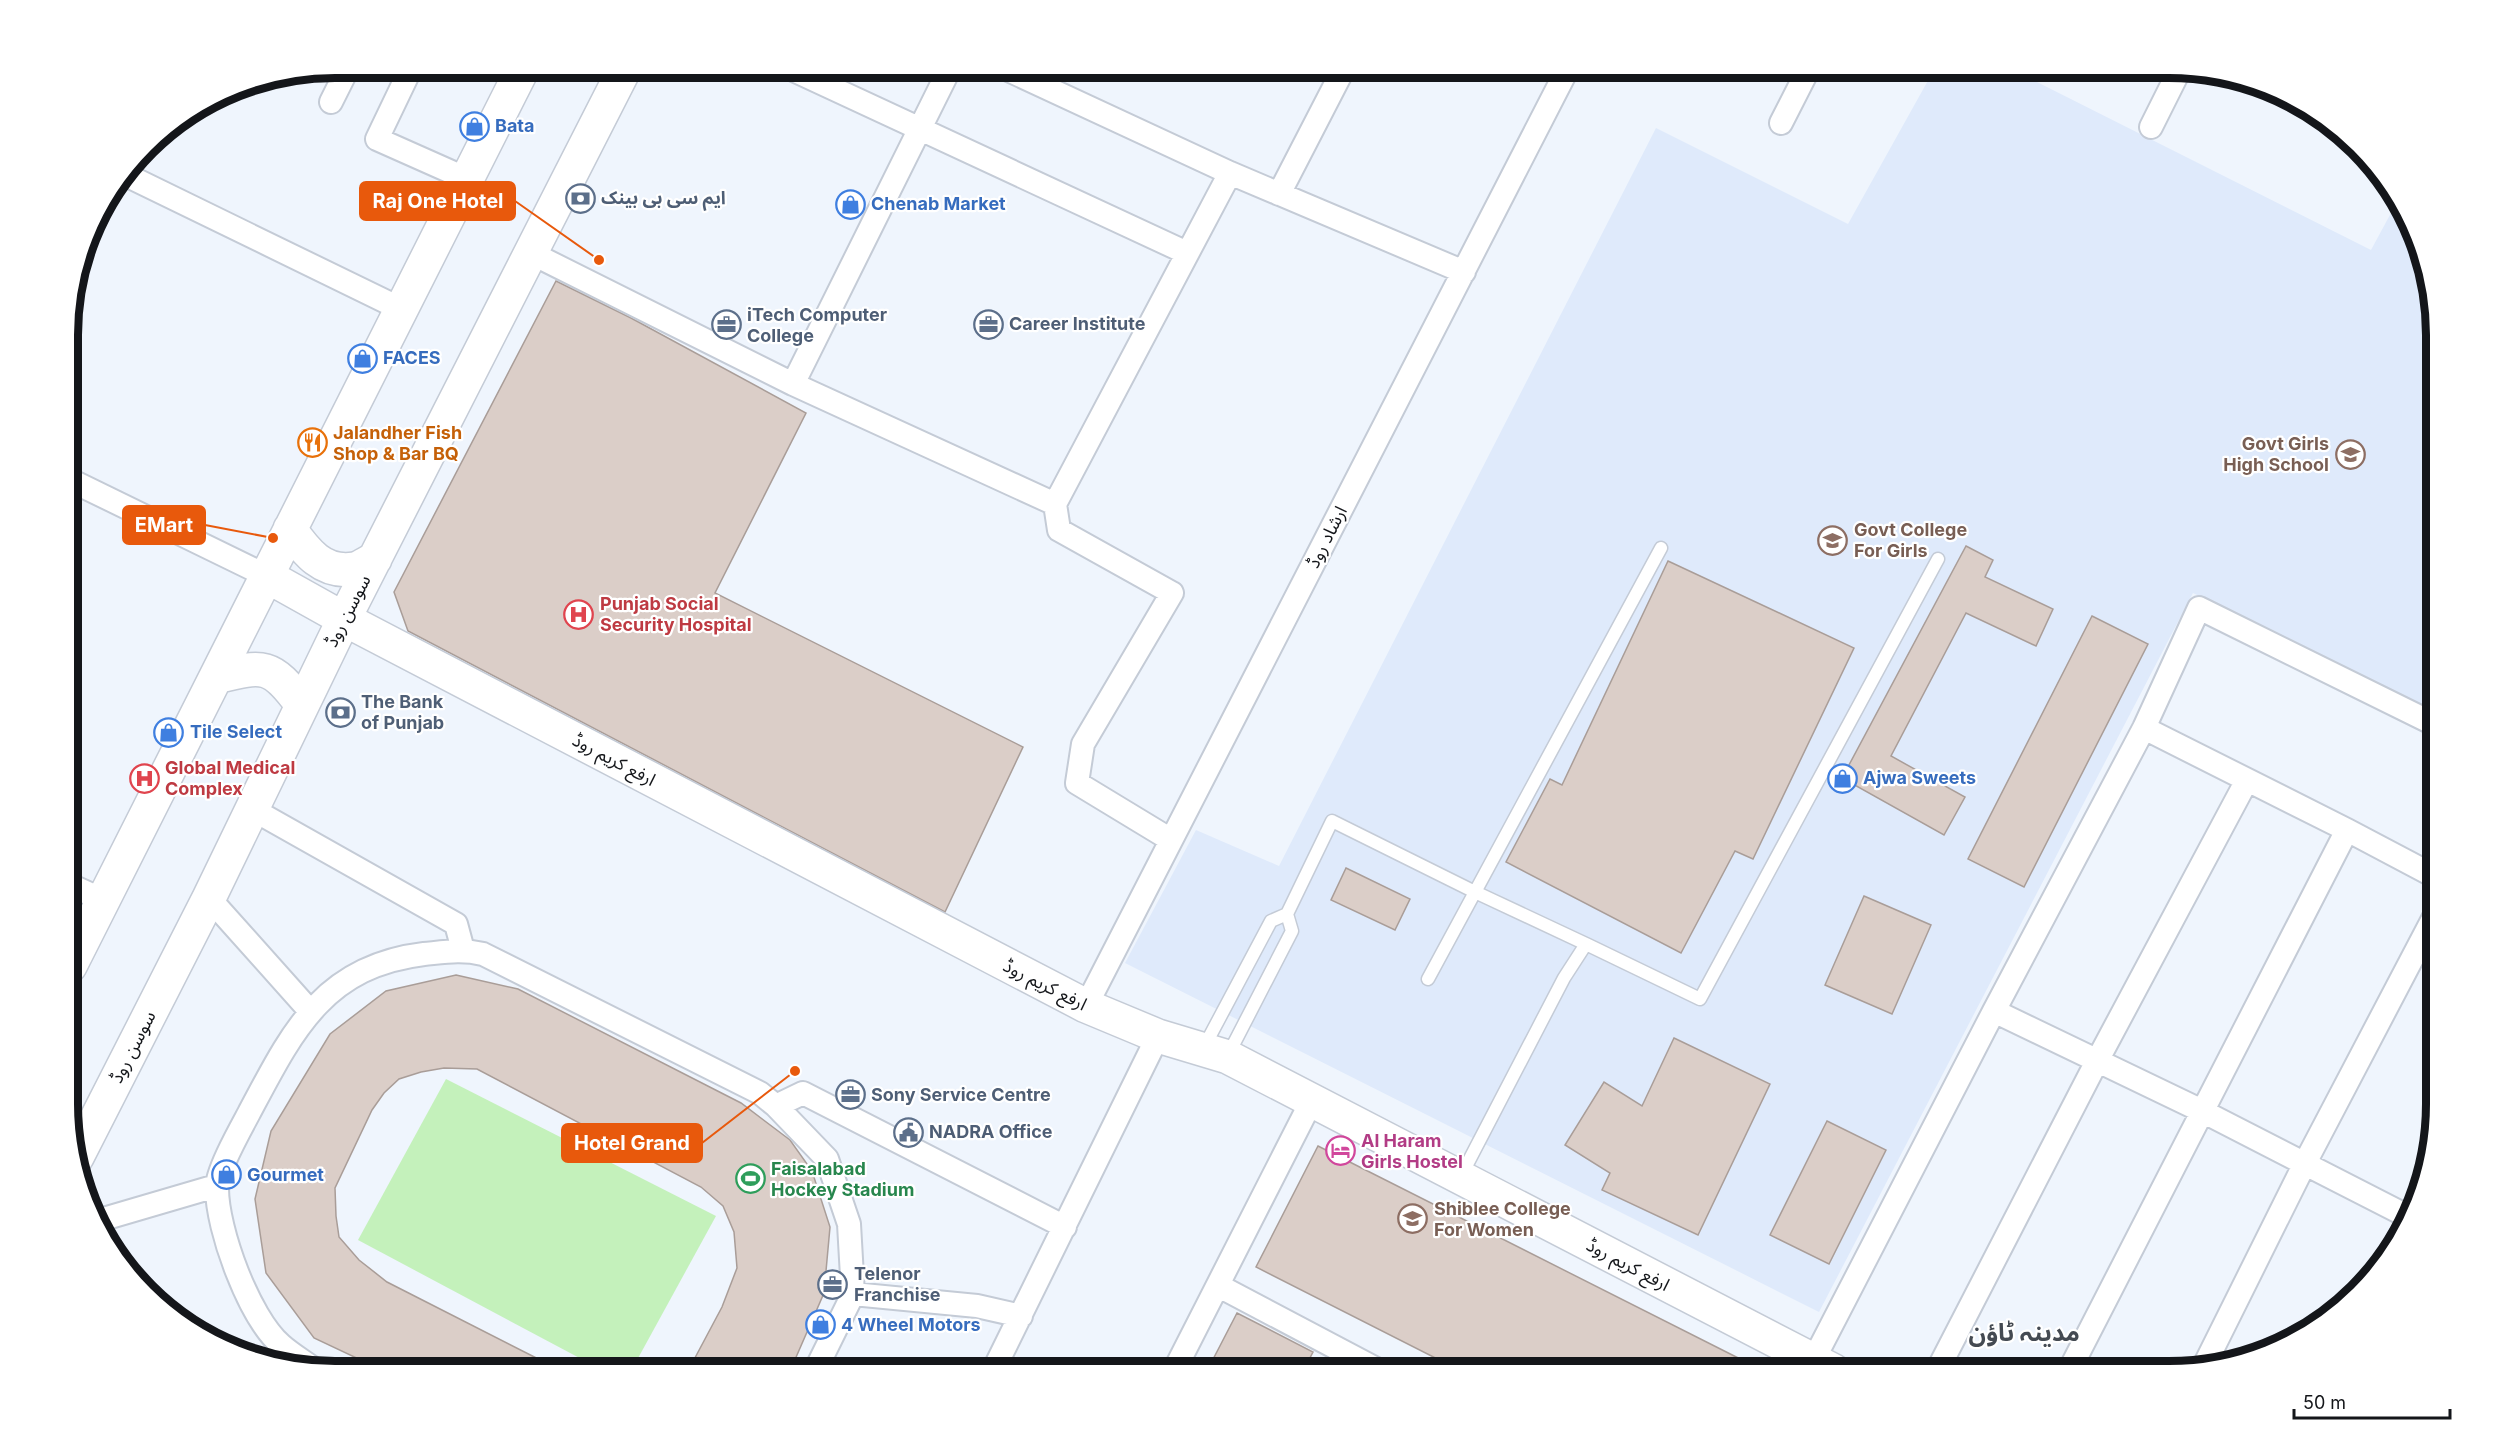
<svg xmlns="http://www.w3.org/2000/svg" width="2504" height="1439" font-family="Inter,'Noto Sans Arabic',sans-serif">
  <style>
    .built { fill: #dfeafb }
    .green { fill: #c4f1bb }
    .building { fill: #dbcec8; stroke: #a99d98; stroke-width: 1.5 }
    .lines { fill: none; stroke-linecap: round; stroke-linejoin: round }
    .lane-casing { stroke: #c4cbd6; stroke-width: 15 }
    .street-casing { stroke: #c4cbd6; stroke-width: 26 }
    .secondary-casing { stroke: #c4cbd6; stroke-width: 36 }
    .lane { stroke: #fff; stroke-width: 12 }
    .street { stroke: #fff; stroke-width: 22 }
    .secondary { stroke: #fff; stroke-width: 33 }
    .labels { text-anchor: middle; stroke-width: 4.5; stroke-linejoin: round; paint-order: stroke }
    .shop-label { font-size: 18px; font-weight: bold; fill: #366cbe; stroke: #fff; text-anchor: start }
    .service-label { font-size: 18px; font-weight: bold; fill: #4e5e75; stroke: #fff; text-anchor: start }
    .food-label { font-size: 18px; font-weight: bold; fill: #c56008; stroke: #fff; text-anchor: start }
    .education-label { font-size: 18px; font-weight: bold; fill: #785e54; stroke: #fff; text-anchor: start }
    .street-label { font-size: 18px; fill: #14161a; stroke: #fff }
    .health-label { font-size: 18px; font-weight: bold; fill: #be3a42; stroke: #fff; text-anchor: start }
    .hotel-label { font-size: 18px; font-weight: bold; fill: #b23c85; stroke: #fff; text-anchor: start }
    .leisure-label { font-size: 18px; font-weight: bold; fill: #27864d; stroke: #fff; text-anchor: start }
    .district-label { font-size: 24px; font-weight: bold; fill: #444a52; stroke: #fff }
    .rim { fill: none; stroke: #14161a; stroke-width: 8 }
    .leader { fill: none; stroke: #e8590c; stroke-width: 2 }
    .callout-dot { fill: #e8590c; stroke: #fff; stroke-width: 2 }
    .callout { fill: #e8590c; stroke: #e8590c; stroke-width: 2 }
    .callout-label { font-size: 20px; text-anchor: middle; font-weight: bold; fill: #fff }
  </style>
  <rect width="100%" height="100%" fill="#eff5fd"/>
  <path class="built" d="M1935 68H2009L2371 250 2398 200 2422 249 2436 317V712L2193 593 1819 1312 1125 963 1196 830 1279 866 1656 128 1848 224Z"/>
  <path class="green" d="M446 1079 716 1216 631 1371H604L358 1240Z"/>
  <path class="building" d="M556 281 631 318 806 413 715 593 1023 747 945 912 408 631 394 592Z
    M1966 546 1993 560 1985 577 2053 609 2036 646 1966 613 1891 756 1965 797 1944 835 1842 778Z
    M1668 561 1854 648 1753 859 1735 851 1681 953 1506 862 1550 779 1562 785Z
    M2092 616 2148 644 2024 887 1968 859Z
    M1346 868 1410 899 1395 930 1331 900Z
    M1864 896 1931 925 1892 1014 1825 985Z
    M456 975 518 989 741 1103 790 1140 812 1171 830 1227 824 1293 790 1371H688L722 1307 737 1268 734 1232 723 1206 701 1187 477 1069 444 1068 421 1072 399 1079 384 1093 372 1110 335 1188 336 1216 339 1237 359 1260 387 1282 562 1371H384L314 1338 266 1273 255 1199 271 1131 330 1034 386 991Z
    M1674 1038 1770 1084 1698 1235 1602 1190 1610 1173 1565 1145 1604 1082 1642 1106Z
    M1827 1121 1886 1150 1829 1264 1770 1235Z
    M1318 1146 1764 1371H1461L1256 1267Z
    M1237 1313 1313 1352 1303 1371H1207Z"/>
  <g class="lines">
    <defs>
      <path id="lane" d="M1586 944 1700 999 1938 559
        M1428 979 1661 548
        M1203 1049 1271 921 1287 914 1332 821 1475 892 1586 944 1564 978 1461 1176
        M1228 1055 1292 931 1287 914"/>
      <path id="street" d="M411 68 377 139 467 179
        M789 68 1187 253
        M1004 68 1230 173 1464 272
        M331 102 348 68
        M1781 123 1809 68
        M2151 127 2180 69
        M126 175 401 309
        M1279 194 1344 68
        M531 253 793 384 1055 504
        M793 384 950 68
        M70 480 267 576
        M2144 728 2347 830 2436 877
        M252 809 456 924 463 950
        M1171 840 1077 783 1083 744 1172 593 1059 530 1055 504 1230 173
        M70 885 103 900
        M209 898 310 1011
        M1086 1006 1568 68
        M1994 1011 2202 1111 2407 1216
        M776 1106 803 1093 1065 1227
        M100 1220 216 1186
        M1219 1286 1380 1371
        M853 1294 977 1306 1021 1316
        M1813 1361 1994 1011 2144 728 2199 608 2436 725
        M2203 1368 2305 1163 2436 913
        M314 1369C303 1361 291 1354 281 1345 249 1317 217 1230 217 1188 216 1172 241 1128 249 1113 292 1032 323 966 424 954 445 952 462 949 483 954L760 1093 776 1106 827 1159 849 1224 853 1294 815 1371
        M993 1371 1158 1036
        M1174 1371 1312 1100
        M1937 1371 2097 1061 2247 780
        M2069 1371 2347 830"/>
      <path id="secondary" d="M290 529C306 552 323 574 354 569 360 568 368 562 375 559
        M267 576 344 619 1086 1006 1158 1036 1228 1057 1834 1371
        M216 677C264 665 271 663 302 705
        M70 966 523 68
        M77 1157 209 898 344 619 625 68"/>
    </defs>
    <use href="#lane" class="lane-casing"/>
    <use href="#street" class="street-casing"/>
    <use href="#secondary" class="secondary-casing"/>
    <use href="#lane" class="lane"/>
    <use href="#street" class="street"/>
    <use href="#secondary" class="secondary"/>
  </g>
  <defs>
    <symbol id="shop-ring" viewBox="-11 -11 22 22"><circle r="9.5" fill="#fff" stroke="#3f7fe0" stroke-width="1.5"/><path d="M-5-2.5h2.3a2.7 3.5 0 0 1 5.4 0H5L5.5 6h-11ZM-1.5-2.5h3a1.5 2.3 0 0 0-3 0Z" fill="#3f7fe0"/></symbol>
    <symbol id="bank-ring" viewBox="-11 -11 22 22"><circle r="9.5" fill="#fff" stroke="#5c6f8a" stroke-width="1.5"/><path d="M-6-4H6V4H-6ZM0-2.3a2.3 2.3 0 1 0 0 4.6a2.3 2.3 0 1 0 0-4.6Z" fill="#5c6f8a"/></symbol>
    <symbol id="office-ring" viewBox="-11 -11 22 22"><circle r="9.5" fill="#fff" stroke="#5c6f8a" stroke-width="1.5"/><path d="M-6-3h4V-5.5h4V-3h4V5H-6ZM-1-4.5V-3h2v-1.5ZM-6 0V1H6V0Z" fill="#5c6f8a"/></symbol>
    <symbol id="restaurant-ring" viewBox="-11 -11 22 22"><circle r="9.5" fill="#fff" stroke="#e8710a" stroke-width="1.5"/><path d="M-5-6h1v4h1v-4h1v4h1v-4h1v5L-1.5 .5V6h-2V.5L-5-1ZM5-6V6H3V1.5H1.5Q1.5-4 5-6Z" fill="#e8710a"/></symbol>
    <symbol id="school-ring" viewBox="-11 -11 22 22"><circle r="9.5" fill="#fff" stroke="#8d6e63" stroke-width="1.5"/><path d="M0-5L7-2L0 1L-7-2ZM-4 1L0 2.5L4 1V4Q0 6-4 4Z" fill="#8d6e63"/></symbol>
    <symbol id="university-ring" viewBox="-11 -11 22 22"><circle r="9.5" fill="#fff" stroke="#8d6e63" stroke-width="1.5"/><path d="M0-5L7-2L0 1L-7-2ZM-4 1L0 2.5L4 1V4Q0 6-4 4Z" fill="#8d6e63"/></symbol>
    <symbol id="hospital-ring" viewBox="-11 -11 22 22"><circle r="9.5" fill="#fff" stroke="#e0444e" stroke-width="1.5"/><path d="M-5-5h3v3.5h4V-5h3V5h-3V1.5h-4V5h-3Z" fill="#e0444e"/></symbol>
    <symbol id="civic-ring" viewBox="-11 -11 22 22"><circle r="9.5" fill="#fff" stroke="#5c6f8a" stroke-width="1.5"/><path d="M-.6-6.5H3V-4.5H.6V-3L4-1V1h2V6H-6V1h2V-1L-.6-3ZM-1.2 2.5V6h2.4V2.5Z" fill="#5c6f8a"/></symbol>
    <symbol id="hotel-ring" viewBox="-11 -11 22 22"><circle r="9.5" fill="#fff" stroke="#d1479c" stroke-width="1.5"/><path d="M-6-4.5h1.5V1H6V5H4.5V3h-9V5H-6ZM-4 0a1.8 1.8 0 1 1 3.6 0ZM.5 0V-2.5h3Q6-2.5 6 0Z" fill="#d1479c"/></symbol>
    <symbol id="stadium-ring" viewBox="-11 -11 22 22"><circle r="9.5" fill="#fff" stroke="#2e9e5b" stroke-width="1.5"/><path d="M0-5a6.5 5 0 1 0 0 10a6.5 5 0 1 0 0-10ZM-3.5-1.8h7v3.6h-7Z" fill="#2e9e5b"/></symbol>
  </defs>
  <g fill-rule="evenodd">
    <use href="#shop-ring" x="458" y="110" width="33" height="33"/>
    <use href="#bank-ring" x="564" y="182" width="33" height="33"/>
    <use href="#shop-ring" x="834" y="188" width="33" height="33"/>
    <use href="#office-ring" x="972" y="308" width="33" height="33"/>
    <use href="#office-ring" x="710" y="308" width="33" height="33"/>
    <use href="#shop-ring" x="346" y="342" width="33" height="33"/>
    <use href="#restaurant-ring" x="296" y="426" width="33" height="33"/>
    <use href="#school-ring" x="2334" y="438" width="33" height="33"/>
    <use href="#university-ring" x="1816" y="524" width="33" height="33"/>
    <use href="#hospital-ring" x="562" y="598" width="33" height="33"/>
    <use href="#bank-ring" x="324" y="696" width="33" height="33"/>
    <use href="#shop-ring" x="152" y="716" width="33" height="33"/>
    <use href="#hospital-ring" x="128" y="762" width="33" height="33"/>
    <use href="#shop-ring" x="1826" y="762" width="33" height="33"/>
    <use href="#office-ring" x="834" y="1078" width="33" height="33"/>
    <use href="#civic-ring" x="892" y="1116" width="33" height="33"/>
    <use href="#hotel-ring" x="1324" y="1134" width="33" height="33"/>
    <use href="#shop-ring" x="210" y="1158" width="33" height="33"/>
    <use href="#stadium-ring" x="734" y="1162" width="33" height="33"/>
    <use href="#university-ring" x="1396" y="1202" width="33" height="33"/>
    <use href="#office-ring" x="816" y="1268" width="33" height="33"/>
    <use href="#shop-ring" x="804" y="1308" width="33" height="33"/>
  </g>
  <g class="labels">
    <g class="shop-label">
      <text x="495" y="132">Bata</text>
      <text x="871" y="210">Chenab Market</text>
      <text x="383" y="364">FACES</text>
      <text x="190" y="738">Tile Select</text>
      <text x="1863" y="784">Ajwa Sweets</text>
      <text x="247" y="1181">Gourmet</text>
      <text x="841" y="1331">4 Wheel Motors</text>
    </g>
    <g class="service-label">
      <text x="601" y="204">ایم سی بی بینک</text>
      <text x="747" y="321">iTech Computer<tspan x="747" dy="21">College</tspan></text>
      <text x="1009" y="330">Career Institute</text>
      <text x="361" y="708">The Bank<tspan x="361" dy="21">of Punjab</tspan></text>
      <text x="871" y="1101">Sony Service Centre</text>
      <text x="929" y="1138">NADRA Office</text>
      <text x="854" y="1280">Telenor<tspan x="854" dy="21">Franchise</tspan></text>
    </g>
    <g class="food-label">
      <text x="333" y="439">Jalandher Fish<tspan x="333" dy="21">Shop &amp; Bar BQ</tspan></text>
    </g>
    <g class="education-label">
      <text x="2329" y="450" text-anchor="end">Govt Girls<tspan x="2329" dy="21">High School</tspan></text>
      <text x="1854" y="536">Govt College<tspan x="1854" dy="21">For Girls</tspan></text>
      <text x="1434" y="1215">Shiblee College<tspan x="1434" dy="21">For Women</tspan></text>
    </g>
    <g class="street-label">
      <text transform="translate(1327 537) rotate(-63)" y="6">ارشاد روڈ</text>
      <text transform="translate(348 611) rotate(-63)" y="6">سوسن روڈ</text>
      <text transform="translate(614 760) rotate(28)" y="6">ارفع کریم روڈ</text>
      <text transform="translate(1045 985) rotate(27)" y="6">ارفع کریم روڈ</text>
      <text transform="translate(133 1047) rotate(-63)" y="6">سوسن روڈ</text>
      <text transform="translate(1628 1265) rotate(28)" y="6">ارفع کریم روڈ</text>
    </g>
    <g class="health-label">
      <text x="600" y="610">Punjab Social<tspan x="600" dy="21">Security Hospital</tspan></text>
      <text x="165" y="774">Global Medical<tspan x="165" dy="21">Complex</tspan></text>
    </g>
    <g class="hotel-label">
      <text x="1361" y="1147">Al Haram<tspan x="1361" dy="21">Girls Hostel</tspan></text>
    </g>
    <g class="leisure-label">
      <text x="771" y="1175">Faisalabad<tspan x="771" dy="21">Hockey Stadium</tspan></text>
    </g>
    <g class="district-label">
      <text x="2024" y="1341">مدینہ ٹاؤن</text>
    </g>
  </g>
  <path d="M0 0H2504V1439H0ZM335 78H2169A257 257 0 0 1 2426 335V1104A257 257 0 0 1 2169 1361H335A257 257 0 0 1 78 1104V335A257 257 0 0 1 335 78Z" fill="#fff" fill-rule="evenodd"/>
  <path class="rim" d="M335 78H2169A257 257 0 0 1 2426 335V1104A257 257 0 0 1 2169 1361H335A257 257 0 0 1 78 1104V335A257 257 0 0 1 335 78Z"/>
  <path class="leader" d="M599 260L515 201M273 538L205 525M795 1071L702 1143"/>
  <g class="callout-dot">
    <circle cx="599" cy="260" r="6"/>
    <circle cx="273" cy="538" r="6"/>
    <circle cx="795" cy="1071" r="6"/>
  </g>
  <g class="callout">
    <rect x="360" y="182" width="155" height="38" rx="6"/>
    <rect x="123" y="506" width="82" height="38" rx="6"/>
    <rect x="562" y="1124" width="140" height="38" rx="6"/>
  </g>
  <g class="callout-label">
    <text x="438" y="208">Raj One Hotel</text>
    <text x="164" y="532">EMart</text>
    <text x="632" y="1150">Hotel Grand</text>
  </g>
  <path d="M2294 1409v9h156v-9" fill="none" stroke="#14161a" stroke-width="3"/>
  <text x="2303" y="1409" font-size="18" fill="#14161a" stroke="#ffffff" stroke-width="4.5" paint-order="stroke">50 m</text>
</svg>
